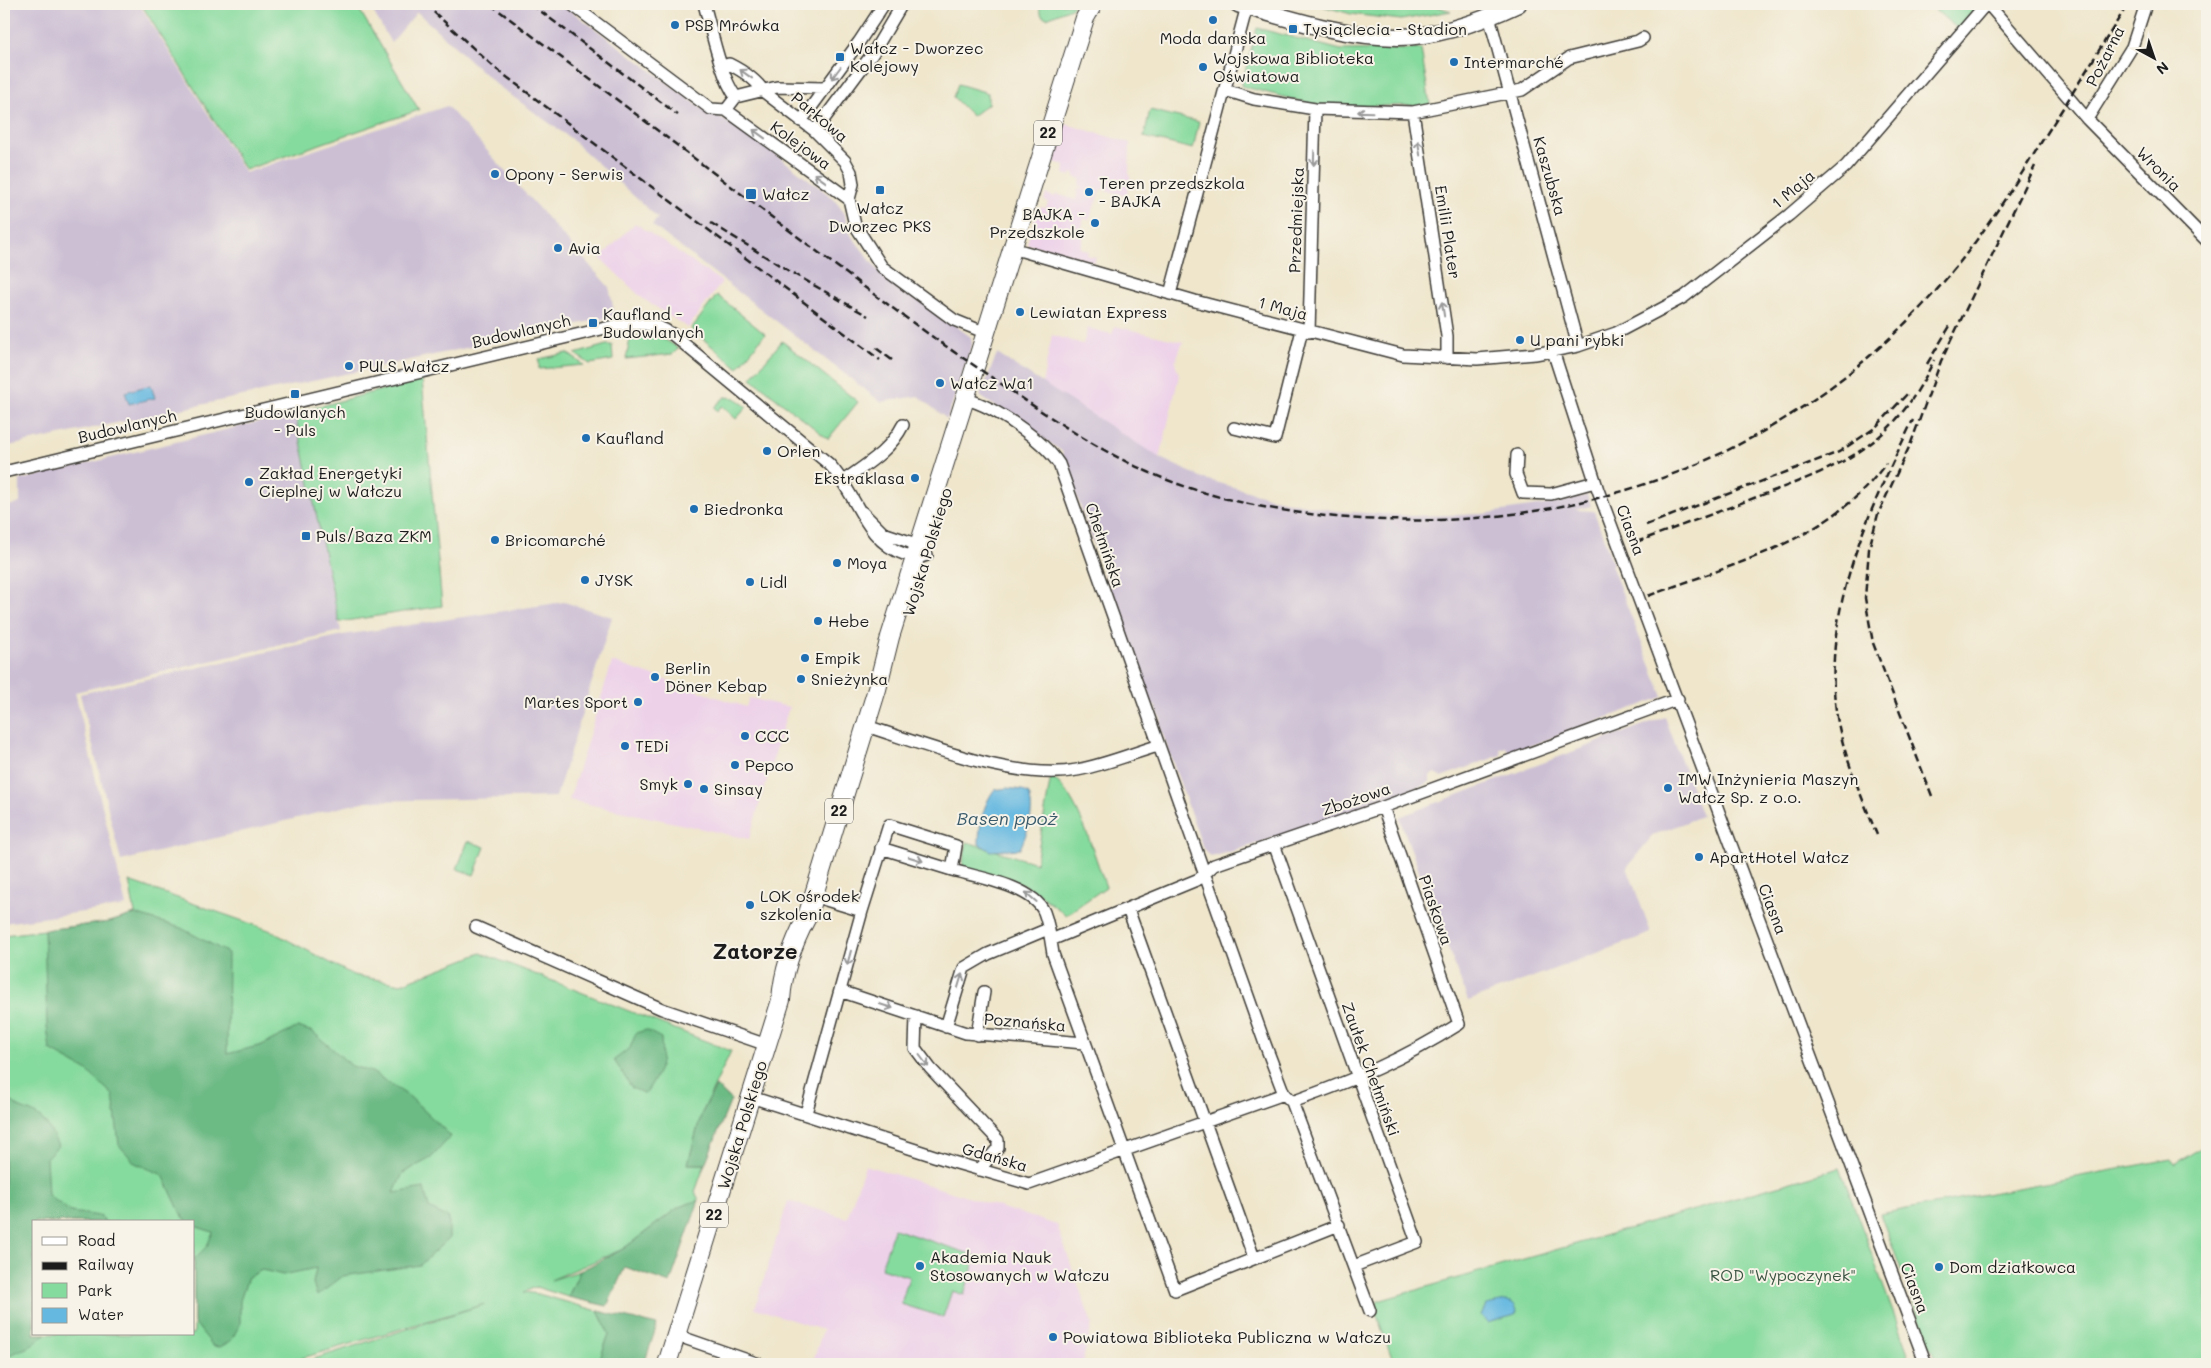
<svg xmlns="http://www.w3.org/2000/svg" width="2211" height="1368" font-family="Mali,sans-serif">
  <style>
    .built { fill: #edd1e9 }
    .industrial { fill: #ccbfd4 }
    .green { fill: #85da9d; stroke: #507b5c; fill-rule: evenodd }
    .forest { fill: #6cba84; stroke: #446b50 }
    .water { fill: #65b8e0; stroke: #406a7e }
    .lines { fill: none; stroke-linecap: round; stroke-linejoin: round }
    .street-casing { stroke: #3c3a36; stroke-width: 14 }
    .secondary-casing { stroke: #3c3a36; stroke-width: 19 }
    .primary-casing { stroke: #3c3a36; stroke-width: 20 }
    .street { stroke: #fff; stroke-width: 11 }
    .secondary { stroke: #fff; stroke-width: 16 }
    .primary { stroke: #fff; stroke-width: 18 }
    .rail { stroke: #1c1c1c; stroke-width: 2.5; stroke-dasharray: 8 4; stroke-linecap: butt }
    .oneway { stroke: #999 }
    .poi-dot { fill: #1f6fb2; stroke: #f7f3e8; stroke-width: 2 }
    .labels { text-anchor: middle; stroke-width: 4; stroke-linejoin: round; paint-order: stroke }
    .shield { fill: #f7f3e8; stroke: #5e5c59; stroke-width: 1 }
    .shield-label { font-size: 15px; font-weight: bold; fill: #1c1c1c }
    .poi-label { font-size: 16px; fill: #1c1c1c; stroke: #f7f3e8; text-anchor: start }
    .street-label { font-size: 16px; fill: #1c1c1c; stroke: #f7f3e8 }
    .park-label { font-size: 16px; fill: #3c5543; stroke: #f7f3e8 }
    .water-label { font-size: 18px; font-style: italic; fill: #395a6a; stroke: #f7f3e8 }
    .district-label { font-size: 21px; font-weight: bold; fill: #1c1c1c; stroke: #f7f3e8 }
  </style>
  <rect width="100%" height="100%" fill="#f7f3e8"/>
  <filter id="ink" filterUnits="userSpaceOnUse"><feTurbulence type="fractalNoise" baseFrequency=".02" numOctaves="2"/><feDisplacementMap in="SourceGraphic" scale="10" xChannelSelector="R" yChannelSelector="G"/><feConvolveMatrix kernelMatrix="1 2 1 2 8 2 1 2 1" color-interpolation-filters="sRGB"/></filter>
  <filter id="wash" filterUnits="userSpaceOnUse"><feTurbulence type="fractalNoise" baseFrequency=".0096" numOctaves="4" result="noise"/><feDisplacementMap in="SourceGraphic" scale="20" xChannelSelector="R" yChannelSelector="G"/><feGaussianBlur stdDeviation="1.12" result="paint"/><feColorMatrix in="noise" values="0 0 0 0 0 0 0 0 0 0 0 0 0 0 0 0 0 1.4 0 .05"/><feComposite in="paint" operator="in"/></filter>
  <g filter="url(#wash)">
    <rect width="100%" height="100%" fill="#efe6cc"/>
    <path class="built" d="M1066 124 1130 143 1129 174 1131 180 1126 196 1101 189 1089 220 1084 218 1080 231 1085 233 1080 248 1088 251 1087 255 1096 257 1094 262 1027 244 1035 218 1041 207 1046 208 1048 202 1044 200 1046 194 1055 197 1056 194 1076 200 1078 189H1081L1082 187 1079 186 1081 179 1075 177V174L1072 173 1071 176 1064 174 1065 165 1054 162Z
      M635 223 722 282 688 328 642 298 600 258Z
      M1115 326 1183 342 1175 362 1179 375 1160 458 1122 443 1042 384 1052 335 1083 344 1088 328 1112 334Z
      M612 662 746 707 749 698 789 707 749 839 569 800Z
      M865 1165 1057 1225 1092 1324 1082 1364H812L823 1330 755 1308 788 1201 847 1218Z"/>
    <path class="industrial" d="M4 4H139L245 173 447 106 609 287 615 316 4 447Z
      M369 4H562L700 107 728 122 774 153 833 198 845 214 847 230 877 269 971 337 972 345 947 419 918 396 881 402 652 225 658 218 570 138 497 85 417 12 391 43Z
      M997 354 1160 458 1205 479 1279 500 1337 511 1411 516 1483 514 1557 503 1587 495 1591 506 1574 510 1594 511 1613 564 1611 565 1663 697 1510 753 1506 747 1500 749 1501 755 1441 777 1435 773 1430 775V781L1422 786 1323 822 1234 851 1211 857 1206 853 1200 840 1159 723 1162 721 1155 706H1152L1150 700 1062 455 1063 452 980 396Z
      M295 413 341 631 75 692 126 906 4 923V507L20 503V480Z
      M564 602 612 617 556 797 367 801 121 861 80 694 343 635Z
      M1665 717 1702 816 1653 835 1627 867 1651 933 1468 1001 1399 817Z"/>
    <path class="green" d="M141 4H356L419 110 245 170Z
      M1038 4H1075L1073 7 1047 18 1042 16Z
      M1315 4H1412L1427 8 1429 4 1451 11 1401 20 1351 14Z
      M1928 4H1975L1978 7 1958 29Z
      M1257 28 1341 50 1421 49 1430 105 1323 107 1241 86Z
      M958 84 988 93V104L972 116 953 97Z
      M1150 110 1199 122 1193 149 1144 137Z
      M717 295 765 334 738 368 691 329Z
      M645 334H655L679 348 673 354 626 359 630 339Z
      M782 341 858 402 828 439 751 378Z
      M606 345H612L613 360 590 364 575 354Z
      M567 353 584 365 539 369V359Z
      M422 379 442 606 339 622 295 413Z
      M725 397 735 398 747 407 736 419 722 406 717 411 714 407Z
      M1051 776C1080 798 1093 853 1106 887L1066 915 1036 892 1023 885 962 867 967 842 1036 863Z
      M468 841 485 847 474 875 457 869Z
      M129 881 269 930 353 975 401 984 481 953 731 1051 701 1115 688 1164H705L695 1192 699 1200 679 1207 623 1249 551 1280 580 1271 568 1297 536 1287 524 1292 538 1294 598 1311 609 1334 598 1364H298L485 1304 282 1364H4V935L110 922 135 914ZM34 1222H194V1334H34Z
      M2207 1144V1364H1937L1880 1214 2171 1159 2175 1164Z
      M1840 1168 1912 1364H1394L1374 1307 1378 1301Z
      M894 1229 976 1256 964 1295 952 1291 943 1317 901 1304 909 1277 881 1268Z"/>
    <path class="forest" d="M135 914 181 928 228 953 227 1054 262 1045 298 1027 313 1032 352 1066 372 1072 410 1097 451 1136 431 1158 403 1173 394 1193 424 1188 429 1208 449 1218V1238L420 1265 343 1276 317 1296 313 1283 316 1268 283 1275 262 1270 248 1277 240 1301V1324L231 1341 220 1347 213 1346 194 1322V1259L207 1246 213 1232 194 1226V1222H188L181 1214 163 1175 135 1163 119 1145 113 1095 86 1070 50 1050 47 1026 44 930 110 922Z
      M646 1030 661 1038C663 1067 661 1070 645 1094L632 1088 614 1060 630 1048 636 1033Z
      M716 1086 731 1100 705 1164H688L701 1115Z
      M13 1102C21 1111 29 1109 38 1116 48 1123 53 1135 58 1146L46 1158 48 1195 71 1212 100 1216 106 1222H34V1334H46L29 1347 4 1357V1104Z
      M699 1200 670 1283 625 1267 607 1306 568 1297 580 1271 623 1249 679 1207Z
      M598 1311 657 1325 644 1364H598L609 1334Z"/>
    <path class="water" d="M151 385 155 398 129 404 125 392Z
      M1007 788 1022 790 1029 794C1035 814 1028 830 1020 849L991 851 979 844C979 825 983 805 994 790Z
      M1505 1301C1512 1302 1515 1303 1517 1311L1515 1315 1487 1323 1481 1315 1486 1305Z"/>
  </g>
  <g filter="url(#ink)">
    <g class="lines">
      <defs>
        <path id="street" d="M571 4 711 109 726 110 849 199
          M704 4C711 28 721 78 736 97
          M1988 4 2087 119 2207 241
          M1489 16 1578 346
          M723 66 729 64C743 71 756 79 764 92L815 131 845 161 851 172 853 184 849 199 855 225 882 267 954 320 986 333
          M1225 90 1254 99 1315 109 1413 112 1522 90 1569 58 1638 41 1643 38
          M726 110 736 97 777 87 825 88
          M1413 112 1447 336V358
          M2087 119 2132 47 2146 4
          M801 121 859 42 884 4
          M815 131 873 53 902 4
          M1012 248 1195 301 1403 355 1477 359 1535 354 1578 346 1616 333 1684 297 1789 215 1846 166 1986 4
          M1170 294 1247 6
          M1309 332 1315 109
          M1553 351 1598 490 1926 1364
          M966 399C995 407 1042 439 1059 464L1265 1044 1284 1094 1292 1102 1370 1311
          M1234 428 1275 438 1302 330
          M1517 455 1516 474 1523 493 1551 494 1595 482
          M4 472 618 325C639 323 654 322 672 334L829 464C857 493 864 541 904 554 913 556 918 559 927 555L910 542 883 533 862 512
          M843 481C867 464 890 451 903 425
          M866 726C924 744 1017 782 1077 770 1104 765 1131 754 1157 746
          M1274 844 1417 1242 1354 1266
          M881 848 952 870
          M813 896 862 911
          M1128 909 1254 1258
          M476 927 662 1009 767 1045
          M1051 940 1199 879 1214 865 1383 807 1678 699
          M840 991 966 1033 1084 1043
          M916 1016 915 1048 930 1068 998 1140V1148L979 1170
          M946 1027 964 968 988 954 1048 929
          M977 1035 984 992
          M751 1097 953 1162 1029 1184 1284 1094
          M1292 1102C1354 1080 1404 1059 1459 1024L1383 807
          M806 1113 862 911 889 825 956 846 952 870C977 877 1033 886 1044 912 1049 925 1051 941 1053 954L1175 1290 1339 1225
          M676 1334 687 1339 759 1364"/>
        <path id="secondary" d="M1238 4C1290 19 1344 37 1398 37 1438 37 1482 21 1518 4"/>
        <path id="primary" d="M667 1364 781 1000C783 970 793 943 807 917L877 689 890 637 1085 18 1093 4"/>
      </defs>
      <use href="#street" class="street-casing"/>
      <use href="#secondary" class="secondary-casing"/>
      <use href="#primary" class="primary-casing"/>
      <use href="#street" class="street"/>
      <use href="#secondary" class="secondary"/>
      <use href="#primary" class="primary"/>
      <path class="rail" d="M425 4 495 68 880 360
        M490 4C585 75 679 147 773 218 835 265 896 312 960 356 1016 393 1071 435 1131 464 1196 496 1264 510 1336 517 1560 537 1766 471 1923 305 1970 255 2006 199 2042 141 2071 96 2099 50 2128 4
        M531 4 678 115
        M711 223 789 271 868 316
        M876 348 892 360
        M1927 364 1950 326
        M1646 525 1839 452 1875 428 1908 393
        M1636 542C1675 528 1715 513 1754 498 1841 466 1892 449 1934 360
        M1648 596C1734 563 1830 542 1886 463
        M1932 796 1873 643 1865 598 1869 549 1878 514 1911 443 1941 361 2035 166
        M1877 835C1862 797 1844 758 1837 717 1820 614 1869 510 1913 420"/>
    </g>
    <defs><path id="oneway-shaft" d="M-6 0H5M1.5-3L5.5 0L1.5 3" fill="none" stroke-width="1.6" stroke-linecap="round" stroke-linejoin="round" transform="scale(1.25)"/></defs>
    <g class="oneway">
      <use href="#oneway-shaft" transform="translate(836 73) rotate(127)"/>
      <use href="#oneway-shaft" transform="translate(746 74) rotate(-144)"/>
      <use href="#oneway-shaft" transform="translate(1365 112) rotate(-178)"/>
      <use href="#oneway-shaft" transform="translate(759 134) rotate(-144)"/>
      <use href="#oneway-shaft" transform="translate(1419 148) rotate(-99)"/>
      <use href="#oneway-shaft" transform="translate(1314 158) rotate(92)"/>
      <use href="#oneway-shaft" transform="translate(820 178) rotate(-144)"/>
      <use href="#oneway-shaft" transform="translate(1443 309) rotate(-99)"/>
      <use href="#oneway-shaft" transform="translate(916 859) rotate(17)"/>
      <use href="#oneway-shaft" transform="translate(1031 897) rotate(-139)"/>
      <use href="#oneway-shaft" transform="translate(849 958) rotate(105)"/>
      <use href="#oneway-shaft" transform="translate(960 981) rotate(-73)"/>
      <use href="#oneway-shaft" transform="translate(886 1006) rotate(18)"/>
      <use href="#oneway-shaft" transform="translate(924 1061) rotate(53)"/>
    </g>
  </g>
  <g class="poi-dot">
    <circle cx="1213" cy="20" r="5"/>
    <circle cx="675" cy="25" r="5"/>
    <rect x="1288" y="24" width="10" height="10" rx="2.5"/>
    <rect x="835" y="52" width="10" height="10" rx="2.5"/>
    <circle cx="1454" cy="62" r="5"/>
    <circle cx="1203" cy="67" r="5"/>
    <circle cx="495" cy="174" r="5"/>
    <rect x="875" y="185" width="10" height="10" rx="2.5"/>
    <circle cx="1089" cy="192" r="5"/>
    <rect x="745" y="188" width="12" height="12" rx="2.5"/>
    <circle cx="1095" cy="223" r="5"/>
    <circle cx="558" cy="248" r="5"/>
    <circle cx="1020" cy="312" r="5"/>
    <rect x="588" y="318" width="10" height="10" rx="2.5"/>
    <circle cx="1520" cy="340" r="5"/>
    <circle cx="349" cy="366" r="5"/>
    <circle cx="940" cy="383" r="5"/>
    <rect x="290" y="389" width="10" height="10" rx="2.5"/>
    <circle cx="586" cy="438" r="5"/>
    <circle cx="767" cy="451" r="5"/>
    <circle cx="915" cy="478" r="5"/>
    <circle cx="249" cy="482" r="5"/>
    <circle cx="694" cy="509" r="5"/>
    <rect x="301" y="531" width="10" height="10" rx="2.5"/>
    <circle cx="495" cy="540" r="5"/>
    <circle cx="837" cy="563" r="5"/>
    <circle cx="585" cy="580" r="5"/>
    <circle cx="750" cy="582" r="5"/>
    <circle cx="818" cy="621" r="5"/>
    <circle cx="805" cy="658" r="5"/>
    <circle cx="655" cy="677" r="5"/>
    <circle cx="801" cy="679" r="5"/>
    <circle cx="638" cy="702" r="5"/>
    <circle cx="745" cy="736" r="5"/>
    <circle cx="625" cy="746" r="5"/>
    <circle cx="735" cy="765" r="5"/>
    <circle cx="688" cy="784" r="5"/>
    <circle cx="1668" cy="788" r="5"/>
    <circle cx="704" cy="789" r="5"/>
    <circle cx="1699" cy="857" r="5"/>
    <circle cx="750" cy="905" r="5"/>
    <circle cx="920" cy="1266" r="5"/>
    <circle cx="1939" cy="1267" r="5"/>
    <circle cx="1053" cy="1337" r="5"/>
  </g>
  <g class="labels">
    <g class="shield">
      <rect x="1034" y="120.5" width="28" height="25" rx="4"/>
      <rect x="825" y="798.5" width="28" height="25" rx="4"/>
      <rect x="700" y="1202.5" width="28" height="25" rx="4"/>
    </g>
    <g class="shield-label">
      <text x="1048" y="138">22</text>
      <text x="839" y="816">22</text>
      <text x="714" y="1220">22</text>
    </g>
    <g class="poi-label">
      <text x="685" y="31">PSB Mrówka</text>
      <text x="1303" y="35">Tysiąclecia - Stadion</text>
      <text x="1213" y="44" text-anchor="middle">Moda damska</text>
      <text x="850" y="54">Wałcz - Dworzec<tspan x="850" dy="18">Kolejowy</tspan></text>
      <text x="1213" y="64">Wojskowa Biblioteka<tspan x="1213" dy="18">Oświatowa</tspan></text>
      <text x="1464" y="68">Intermarché</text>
      <text x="505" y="180">Opony - Serwis</text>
      <text x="1099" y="189">Teren przedszkola<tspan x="1099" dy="18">- BAJKA</tspan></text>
      <text x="762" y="200">Wałcz</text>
      <text x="880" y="214" text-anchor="middle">Wałcz<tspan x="880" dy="18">Dworzec PKS</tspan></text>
      <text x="1085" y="220" text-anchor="end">BAJKA -<tspan x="1085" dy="18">Przedszkole</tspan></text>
      <text x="568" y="254">Avia</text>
      <text x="1030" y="318">Lewiatan Express</text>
      <text x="603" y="320">Kaufland -<tspan x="603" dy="18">Budowlanych</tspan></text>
      <text x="1530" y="346">U pani rybki</text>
      <text x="359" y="372">PULS Wałcz</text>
      <text x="950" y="389">Wałcz Wa1</text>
      <text x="295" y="418" text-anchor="middle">Budowlanych<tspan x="295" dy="18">- Puls</tspan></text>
      <text x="596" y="444">Kaufland</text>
      <text x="777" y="457">Orlen</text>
      <text x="259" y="479">Zakład Energetyki<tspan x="259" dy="18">Cieplnej w Wałczu</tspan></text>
      <text x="905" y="484" text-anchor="end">Ekstraklasa</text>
      <text x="704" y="515">Biedronka</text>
      <text x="316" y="542">Puls/Baza ZKM</text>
      <text x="505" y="546">Bricomarché</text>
      <text x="847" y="569">Moya</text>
      <text x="595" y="586">JYSK</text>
      <text x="760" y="588">Lidl</text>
      <text x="828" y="627">Hebe</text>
      <text x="815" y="664">Empik</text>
      <text x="665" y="674">Berlin<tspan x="665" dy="18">Döner Kebap</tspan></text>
      <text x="811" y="685">Snieżynka</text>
      <text x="628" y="708" text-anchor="end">Martes Sport</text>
      <text x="755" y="742">CCC</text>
      <text x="635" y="752">TEDi</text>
      <text x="745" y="771">Pepco</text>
      <text x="1678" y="785">IMW Inżynieria Maszyn<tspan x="1678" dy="18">Wałcz Sp. z o.o.</tspan></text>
      <text x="678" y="790" text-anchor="end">Smyk</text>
      <text x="714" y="795">Sinsay</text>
      <text x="1709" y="863">ApartHotel Wałcz</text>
      <text x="760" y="902">LOK ośrodek<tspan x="760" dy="18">szkolenia</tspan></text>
      <text x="930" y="1263">Akademia Nauk<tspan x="930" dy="18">Stosowanych w Wałczu</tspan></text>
      <text x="1949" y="1273">Dom działkowca</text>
      <text x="1063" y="1343">Powiatowa Biblioteka Publiczna w Wałczu</text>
    </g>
    <g class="street-label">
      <text transform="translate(2105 56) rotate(-63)" y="6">Pożarna</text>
      <text transform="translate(820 117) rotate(40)" y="6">Parkowa</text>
      <text transform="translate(801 145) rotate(36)" y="6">Kolejowa</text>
      <text transform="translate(2159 169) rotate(45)" y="6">Wronia</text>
      <text transform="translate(1550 176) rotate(74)" y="6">Kaszubska</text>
      <text transform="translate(1793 189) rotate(-40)" y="6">1 Maja</text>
      <text transform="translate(1296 220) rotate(-88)" y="6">Przedmiejska</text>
      <text transform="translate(1448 232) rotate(81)" y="6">Emilii Plater</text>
      <text transform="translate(1283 308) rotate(15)" y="6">1 Maja</text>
      <text transform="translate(521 331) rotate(-13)" y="6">Budowlanych</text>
      <text transform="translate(127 426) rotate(-13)" y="6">Budowlanych</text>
      <text transform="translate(1631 530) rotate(69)" y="6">Ciasna</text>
      <text transform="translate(1105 545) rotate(71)" y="6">Chełmińska</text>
      <text transform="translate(927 552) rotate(-73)" y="6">Wojska Polskiego</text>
      <text transform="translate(1356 799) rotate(-19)" y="6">Zbożowa</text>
      <text transform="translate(1773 909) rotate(69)" y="6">Ciasna</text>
      <text transform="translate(1436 910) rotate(71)" y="6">Piaskowa</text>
      <text transform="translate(1025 1022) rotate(5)" y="6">Poznańska</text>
      <text transform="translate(1371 1069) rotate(70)" y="6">Zaułek Chełmiński</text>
      <text transform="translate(742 1125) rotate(-73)" y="6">Wojska Polskiego</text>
      <text transform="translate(995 1157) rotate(16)" y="6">Gdańska</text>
      <text transform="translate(1915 1288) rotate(69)" y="6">Ciasna</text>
    </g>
    <g class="park-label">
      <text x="1783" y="1281">ROD "Wypoczynek"</text>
    </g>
    <g class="water-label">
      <text x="1007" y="825">Basen ppoż</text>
    </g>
    <g class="district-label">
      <text x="755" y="959">Zatorze</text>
    </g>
  </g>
  <rect width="2211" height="1368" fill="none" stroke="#f7f3e8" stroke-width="20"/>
  <rect x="32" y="1220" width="162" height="115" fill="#f7f3e8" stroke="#9f9d96"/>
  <rect x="42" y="1237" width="25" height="8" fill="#ffffff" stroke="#9f9d96"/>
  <text x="78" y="1246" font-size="15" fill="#1c1c1c">Road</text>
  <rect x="42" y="1262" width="25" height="8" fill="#1c1c1c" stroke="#9f9d96"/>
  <text x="78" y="1270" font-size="15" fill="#1c1c1c">Railway</text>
  <rect x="42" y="1283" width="25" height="15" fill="#85da9d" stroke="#9f9d96"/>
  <text x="78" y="1296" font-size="15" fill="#1c1c1c">Park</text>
  <rect x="42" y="1308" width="25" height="15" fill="#65b8e0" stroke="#9f9d96"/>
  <text x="78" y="1320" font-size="15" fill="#1c1c1c">Water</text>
  <g transform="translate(2154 58) rotate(140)" stroke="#f7f3e8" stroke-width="4" paint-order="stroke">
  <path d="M0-4L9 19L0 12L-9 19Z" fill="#1c1c1c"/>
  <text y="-8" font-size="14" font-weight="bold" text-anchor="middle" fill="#1c1c1c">N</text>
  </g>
</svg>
